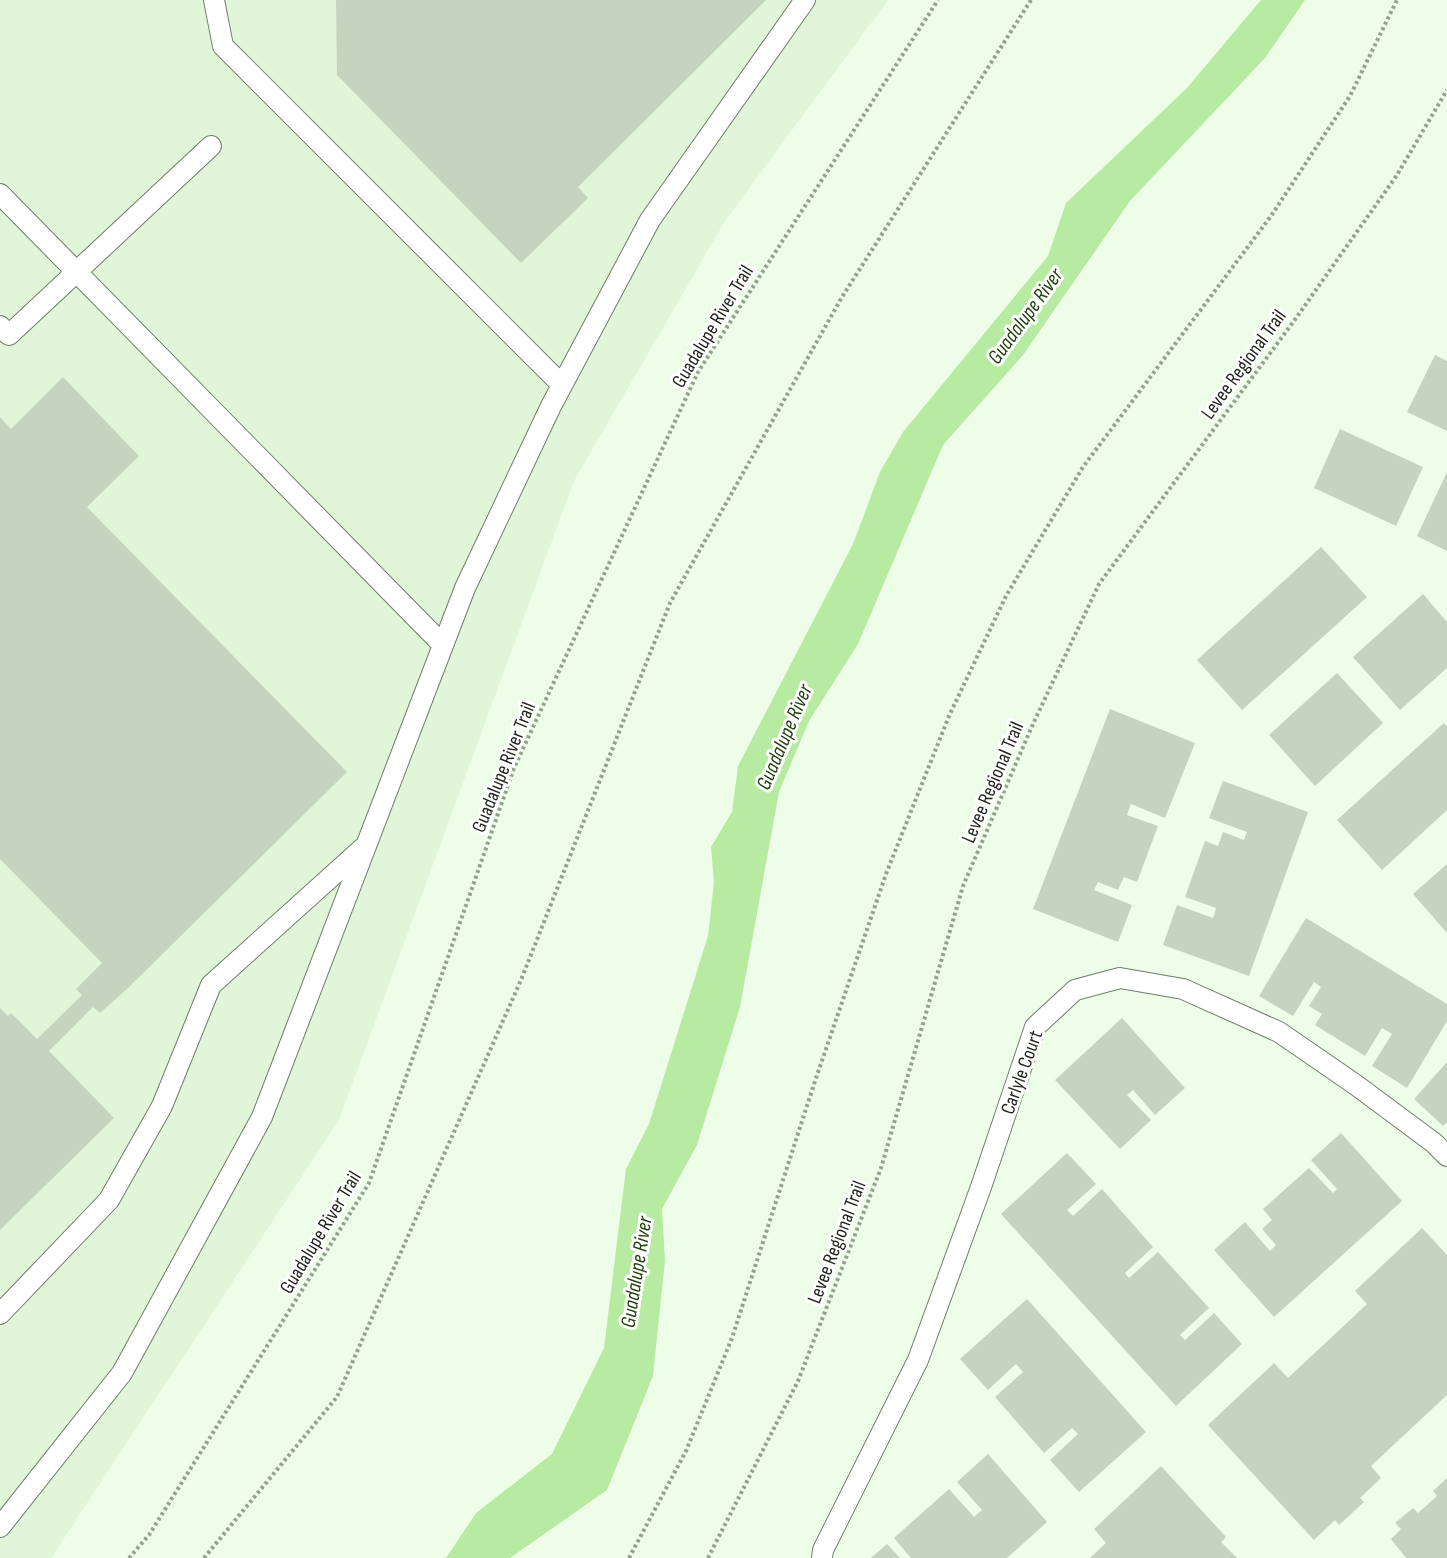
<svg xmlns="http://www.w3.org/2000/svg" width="1447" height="1558" font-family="'Sofia Sans Condensed',sans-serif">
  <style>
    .built { fill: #e1f5d8 }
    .water { fill: #b8eba2 }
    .building { fill: #c5d4bf }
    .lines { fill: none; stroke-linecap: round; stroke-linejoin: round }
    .service-casing { stroke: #6f7d6a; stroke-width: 22 }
    .path { stroke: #95a090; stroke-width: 4; stroke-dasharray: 3 3; stroke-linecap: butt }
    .service { stroke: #fff; stroke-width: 20 }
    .labels { text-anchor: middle; stroke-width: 6; stroke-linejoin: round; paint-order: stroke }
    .street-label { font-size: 20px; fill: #1f241c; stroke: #fff }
    .water-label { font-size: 21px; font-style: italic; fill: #224211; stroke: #fff }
  </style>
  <rect width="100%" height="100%" fill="#eefde8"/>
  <path class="built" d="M0 0H888L725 221 574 481 339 1120 51 1558H0Z"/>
  <path class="water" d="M1261 0H1305L1265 58 1130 201 1023 355 943 445 858 644 809 721 779 792 740 1007 697 1145 662 1209 665 1260 653 1376 607 1490 510 1558H446L476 1513 552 1454 604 1348 626 1169 649 1124 708 936 714 882 711 847 732 812 738 766 853 544 880 472 903 432 1048 256 1066 203 1187 88Z"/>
  <path class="building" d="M336 0H766L578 187 588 198 521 263 337 75Z
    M1435 355 1447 361V431L1407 412Z
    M63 377 139 456 87 507 347 772 127 989 100 1013 93 1007 49 1051 114 1118 0 1230V1008L8 1016 11 1013 37 1039 82 995 76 989 102 963 0 859V417L11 429Z
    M1340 429 1423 467 1396 526 1314 488Z
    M1447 472V551L1417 536Z
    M1321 547 1367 597 1242 710 1197 660Z
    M1423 594 1447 622V668L1400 710 1353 657Z
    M1337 673 1383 723 1315 786 1269 735Z
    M1110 709 1195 743 1165 818 1131 804 1127 815 1158 826 1137 882 1124 877 1118 890 1098 882 1094 890 1132 905 1118 942 1033 909Z
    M1444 723 1447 726V810L1382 870 1337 820Z
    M1223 781 1308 812 1249 976 1163 945 1177 905 1213 918 1216 908 1185 897 1205 841 1218 846 1223 832 1244 840 1247 832 1209 818Z
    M1447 864V933L1413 894Z
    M1306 918 1447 1004V1021L1407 1088 1372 1066 1392 1034 1382 1028 1365 1056 1315 1025 1322 1014 1309 1006 1321 987 1314 982 1293 1016 1259 996Z
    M1122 1018 1185 1088 1155 1115 1133 1090 1127 1095 1151 1120 1120 1149 1055 1080Z
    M1447 1062V1122L1443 1126 1414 1099Z
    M1341 1133 1402 1201 1274 1317 1214 1250 1245 1222 1270 1251 1276 1245 1262 1229 1272 1220 1263 1209 1309 1168 1333 1193 1337 1189 1311 1160Z
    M1067 1153 1096 1184 1067 1210 1073 1216 1102 1189 1153 1247 1125 1273 1129 1278 1158 1252 1209 1308 1180 1335 1185 1340 1214 1313 1242 1344 1176 1406 1001 1214Z
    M1422 1228 1447 1255V1395L1371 1466 1381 1478 1360 1498 1364 1502 1339 1525 1335 1520 1314 1540 1208 1425 1274 1363 1288 1378 1367 1304 1355 1291Z
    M1027 1299 1146 1432 1079 1492 1050 1460 1078 1434 1072 1428 1044 1453 995 1397 1023 1372 1016 1364 988 1390 960 1359Z
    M988 1454 1047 1522 1007 1558H911L894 1538 949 1489 974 1517 982 1510 957 1482Z
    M1161 1466 1226 1537 1221 1542 1237 1558H1090L1106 1543 1094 1529Z
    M1447 1478V1558H1406L1391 1539 1401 1529 1395 1523 1413 1508 1418 1513 1437 1496 1433 1491Z
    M887 1544 900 1558H871Z"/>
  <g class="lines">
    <defs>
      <path id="service" d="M214 0 223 46 562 385
        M0 194 443 645
        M0 326 9 335 211 146
        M0 1314 109 1200 162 1106 211 985 363 848
        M0 1527 122 1373 262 1117 465 588 551 406 650 220 805 0
        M822 1558 823 1550 918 1360 981 1187 1035 1027 1075 990 1120 978 1183 989 1279 1032 1356 1085 1434 1143 1447 1156"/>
    </defs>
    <use href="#service" class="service-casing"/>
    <path class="path" d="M129 1558 149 1535 369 1183 514 768 698 372 938 0
      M204 1558 337 1397 521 980 670 603 842 297 1031 0
      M629 1558 686 1451 732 1338 815 1081 886 874 949 716 1006 596 1083 467 1271 216 1350 96 1397 0
      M708 1558 798 1381 881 1168 963 886 1033 724 1099 584 1294 321 1397 175 1447 90"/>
    <use href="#service" class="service"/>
  </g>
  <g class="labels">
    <g class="street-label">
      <text transform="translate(712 326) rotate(-59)" y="7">Guadalupe River Trail</text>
      <text transform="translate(1243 364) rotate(-54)" y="7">Levee Regional Trail</text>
      <text transform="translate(503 767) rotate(-68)" y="7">Guadalupe River Trail</text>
      <text transform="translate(992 782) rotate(-67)" y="7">Levee Regional Trail</text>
      <text transform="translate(1021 1072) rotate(-70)" y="7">Carlyle Court</text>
      <text transform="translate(320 1232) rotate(-59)" y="7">Guadalupe River Trail</text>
      <text transform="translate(836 1242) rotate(-69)" y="7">Levee Regional Trail</text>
    </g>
    <g class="water-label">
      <text transform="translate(1025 316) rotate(-54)" y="7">Guadalupe River</text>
      <text transform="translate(784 737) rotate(-67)" y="7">Guadalupe River</text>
      <text transform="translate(636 1272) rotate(-81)" y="7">Guadalupe River</text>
    </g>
  </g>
</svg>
